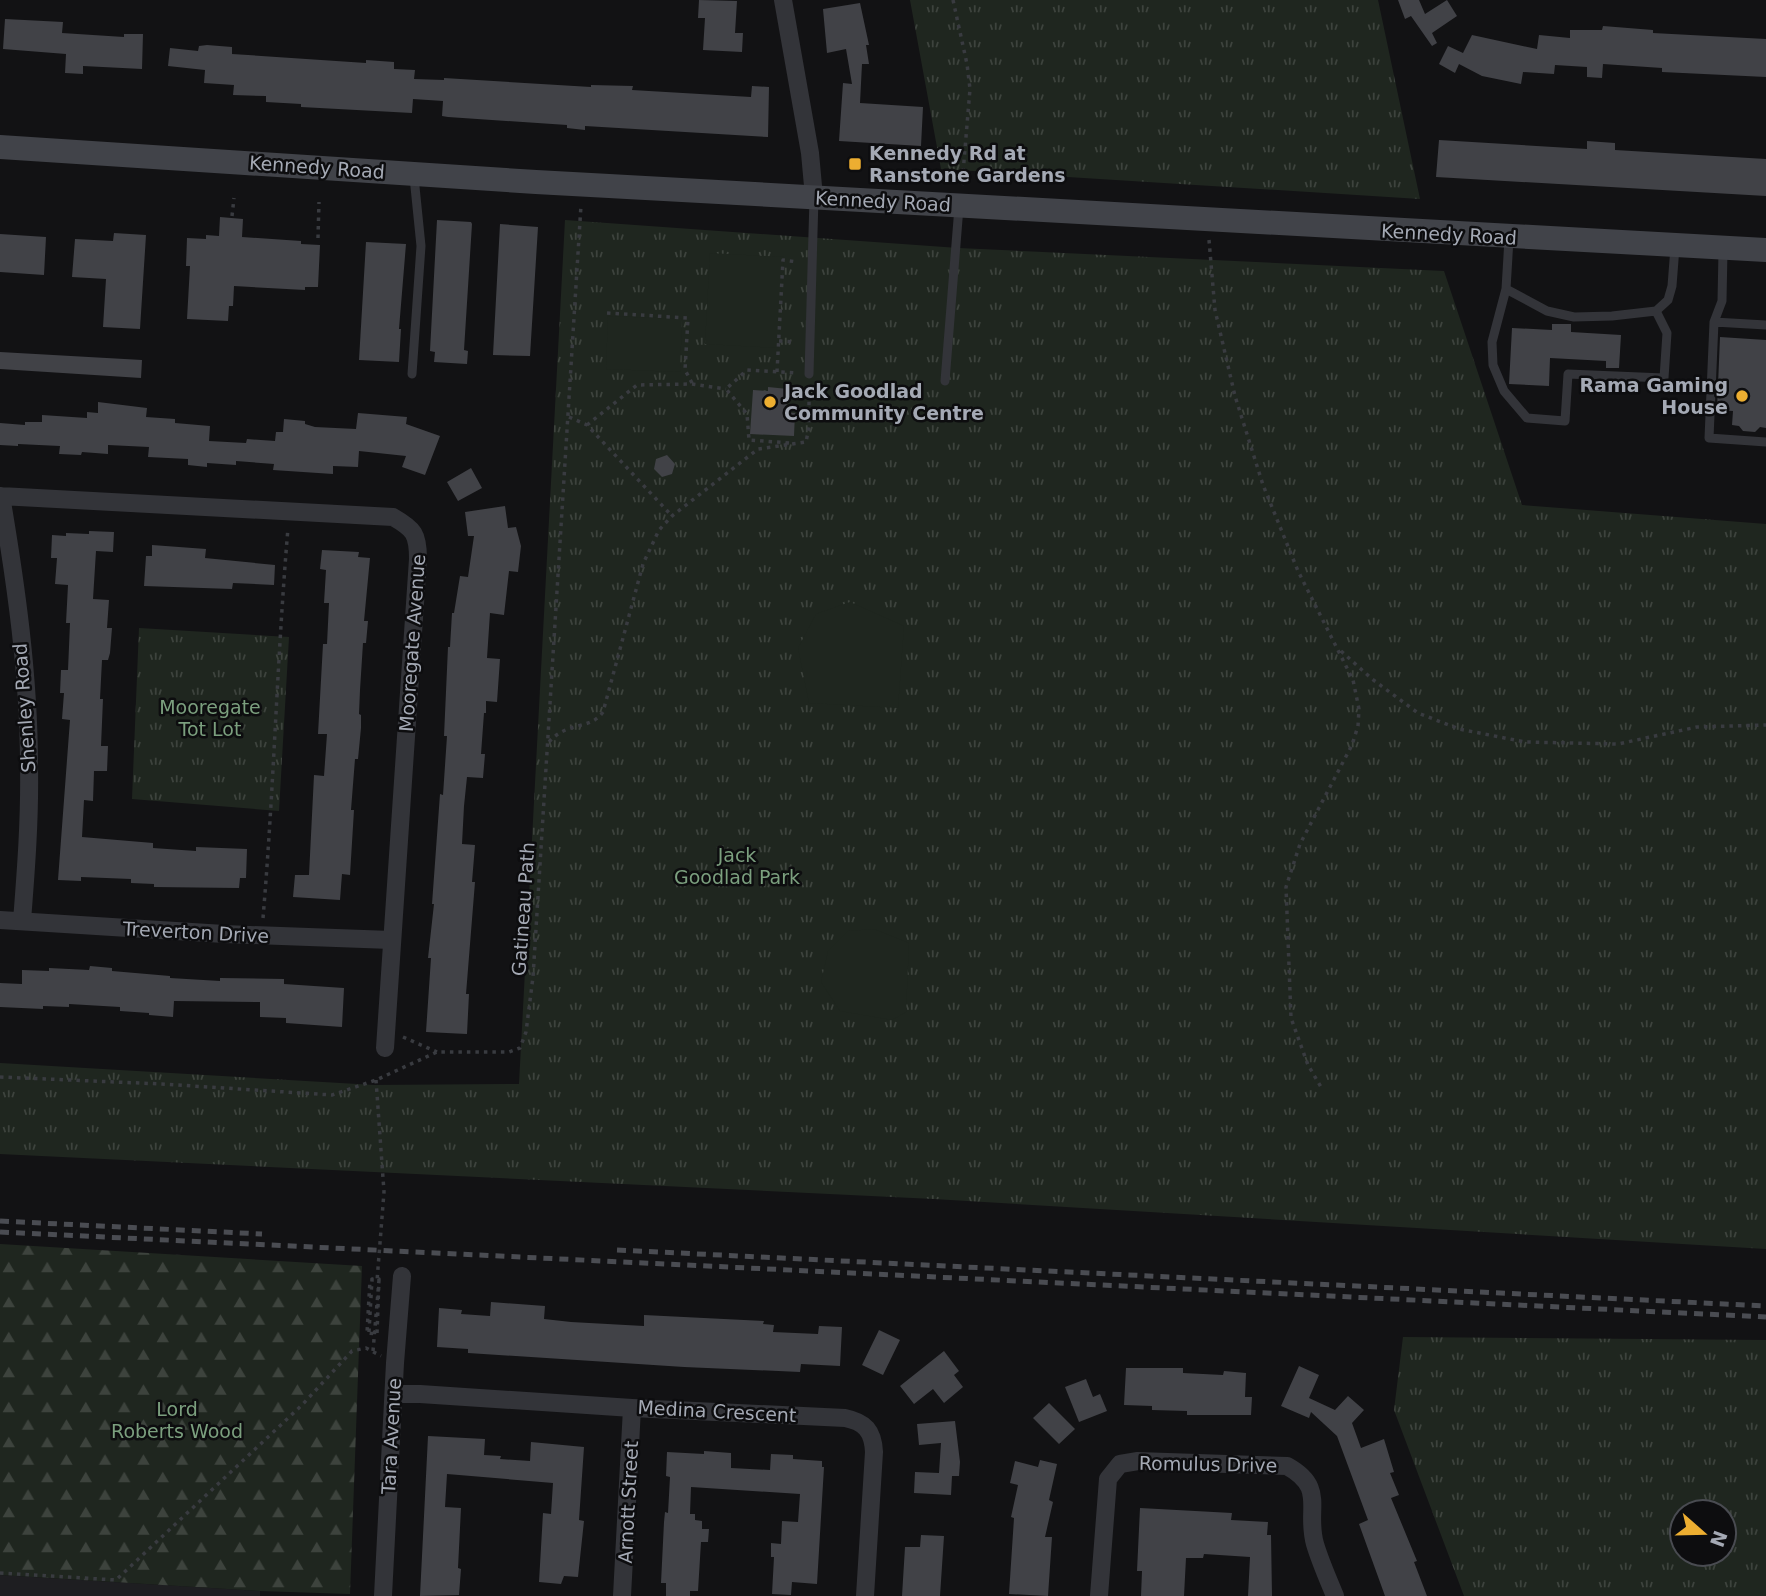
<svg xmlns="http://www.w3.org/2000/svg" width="1766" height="1596" font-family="'DejaVu Sans',sans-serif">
<defs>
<pattern id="grass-tufts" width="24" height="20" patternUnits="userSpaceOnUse" patternTransform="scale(1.75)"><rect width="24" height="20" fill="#1f261f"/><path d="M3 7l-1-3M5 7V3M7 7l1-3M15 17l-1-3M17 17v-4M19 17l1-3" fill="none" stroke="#3d433d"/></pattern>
<pattern id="forest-firs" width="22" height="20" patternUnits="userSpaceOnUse" patternTransform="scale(1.75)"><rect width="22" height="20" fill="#1f261f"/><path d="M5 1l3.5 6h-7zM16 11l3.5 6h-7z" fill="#3d433d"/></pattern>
</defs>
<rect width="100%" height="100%" fill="#121214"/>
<path fill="#1e1e21" d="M0 1575 260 1591V1596H0Z"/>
<path fill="url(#grass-tufts)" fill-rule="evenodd" d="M910 0H1378L1420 199 941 169Z
M565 220 958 248 1444 271 1522 505 1766 524V1249L934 1199 0 1154V1063L374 1085 519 1084Z
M139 628 289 637 279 811 132 799Z
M1403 1337 1766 1340V1596H1464L1394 1410ZM1682 1512H1724V1554H1682Z"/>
<path fill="url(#forest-firs)" d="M0 1244 362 1266 350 1594 260 1591 0 1575Z"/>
<path fill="#1f261f" d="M710 253 784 257 778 348 705 344Z
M608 316 682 319 680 372 606 369Z
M850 602 904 626 898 708 809 703 798 648 816 614Z
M874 929 909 943 906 1012 892 1020 840 1011 821 982 828 951 848 931Z"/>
<path fill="#414247" d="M699 0 737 1 735 33H743L742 52 703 50 705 18H698Z
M1398 0H1419L1425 14 1447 0 1457 16 1432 33 1437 43 1432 46 1411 16 1405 19Z
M860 3 869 45H866L869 64H862L860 103 923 107 921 146 839 141 843 83 852 84 846 49 827 53 823 9Z
M5 19 63 22 62 33 124 37V34H143L142 69 83 66V74L65 73 66 54 3 49Z
M1603 26 1653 30V33L1766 39V77L1662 72V68L1603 64 1602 78 1587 77V67L1555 65 1554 74 1523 72 1521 84 1482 76 1459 64 1455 73 1439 64 1448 46 1463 53 1472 35 1537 49 1539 35 1570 38V30H1602Z
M207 45 232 47V54L366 63V60L394 62V69L415 70 414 79 444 80V78L591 87V85L633 86 632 90 751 97 752 86 769 87 768 137 585 126V130L567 128V125L448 117 442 116 443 101 413 99 412 113 301 107V104L266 102V96L233 95 234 85 204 83 205 70 168 66 170 48 198 51 199 46Z
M1439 140 1587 149V141L1615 143V150L1766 159V196L1436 177Z
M220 217 243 219 242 237 301 241V244L320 245 318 287H305V290L234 286 233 306H229L228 321 187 319 190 266H186L187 238 206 239V235L219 236Z
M437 220 471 222 472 224 464 350 468 351 467 364 434 362 435 352 430 351Z
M500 224 538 227 530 356 493 355Z
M114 233 146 235 140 329 103 327 106 279 72 277 75 239 113 241Z
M0 234 46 237 44 275 0 272Z
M366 242 406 244 399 329H401L399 362 359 360Z
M1552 324H1571V332L1621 335 1619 368H1606V361L1550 358 1549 386 1509 384 1512 328 1552 330Z
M1720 337 1766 340V428L1760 427 1755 432 1743 431 1739 426 1732 425 1733 411 1717 410Z
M0 352 142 360 141 378 0 369Z
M768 387 788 389 786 412 795 413 794 436 750 434 753 390 768 391Z
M98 402 147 408 146 417 175 419V423L210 426 209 441 246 443 247 439 275 441 276 432H283L284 419 305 421V424L315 427 356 429 358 413 407 417 406 424 440 436 425 475 402 467 406 456 359 451 358 467 333 466V474L273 470 274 464 236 461V465L207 463V467L188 465V459L148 457 149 447 108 445V454L82 452 81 455 59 454 60 446 18 444V446L0 445V423L25 425V422H42V415L87 418V412L98 413Z
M667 455 675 464 672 474 662 477 654 469 656 459Z
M471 468 482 488 458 501 447 482Z
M505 506 508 528 516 527 521 546 518 572 509 571 504 615 490 613 487 658 500 659 497 702 486 701V713H484L481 754H485L483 778 467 777 464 806 462 844 475 845 472 882H475L466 994H469L467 1034 426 1032 431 958H428L434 904H432L440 794 443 795 447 736H444L448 647H450L452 613H454L460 576 468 577 474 536H468L465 512Z
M89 531 114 532 113 552 96 551 93 599 109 600 107 628H112L110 653 108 660H102L100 699H103L101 746H108L107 771H94L93 801 84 800 82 837 153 843V848L196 851V847L247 849 246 878H240L239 888 154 887V884L131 883V879L81 877V881L58 880 70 720 62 719 64 693H60L61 670H68L70 623H66L68 585 55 584 57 558H51L52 535 66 536V533L89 534Z
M152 545 206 549 205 558 275 565 274 585 233 583 232 589 144 586 146 556H152Z
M322 550 359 552 358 557 370 558 364 621H368L366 643H363L360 690 359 714 361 715V728L358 759H355L351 810H354L350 875 342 874 340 900 293 897 295 875H309L314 775 324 776 327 734H318L323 644H327L329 603H324L326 570 320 569Z
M90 966 112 968V971L170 976V978L220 981V978L284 979V984L344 988 342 1027 286 1023V1018L260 1017V1002L174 1001 173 1017 149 1015V1013L120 1011V1007L69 1004V1007L43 1006V1009L0 1007V983L22 984V970L49 971V968L89 970Z
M491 1302 545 1306 544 1319 571 1322 644 1326V1315L764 1321 763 1324 774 1325 773 1332 818 1334 819 1326 842 1327 840 1366 801 1364 800 1372 684 1367 468 1353V1349L437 1347 439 1308 462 1310 461 1314 490 1316Z
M879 1330 900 1340 883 1375 862 1365Z
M944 1351 959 1371 954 1375 963 1387 944 1403 933 1389 914 1404 900 1386Z
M1299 1366 1319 1375 1309 1398 1335 1410 1348 1396 1364 1410 1352 1423 1361 1448 1384 1439 1394 1472 1390 1473 1399 1495 1391 1498 1417 1561 1414 1562 1427 1596H1385L1359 1524 1368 1520 1337 1436 1311 1412 1309 1418 1281 1406Z
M1126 1368H1183V1373L1223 1375 1224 1371 1246 1373 1245 1397H1252L1251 1415H1187V1411L1152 1410V1406L1124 1405Z
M1086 1379 1093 1397 1100 1394 1107 1411 1079 1422 1065 1387Z
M1049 1403 1075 1429 1059 1444 1033 1418Z
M955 1421 960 1462 959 1476H952L951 1495 914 1493 915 1472 939 1473 941 1443 919 1445 917 1424Z
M428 1436 485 1439 484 1455 501 1456 500 1459 530 1461 531 1442 584 1447 579 1520 584 1521 578 1577 564 1576 561 1584 539 1582 543 1513 551 1514 553 1483 447 1474 445 1507 461 1508 458 1568 461 1569 459 1595 420 1596Z
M704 1451 731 1453V1468L770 1470 771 1454 793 1455V1459L822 1461V1467H824L817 1584 792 1582 791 1595 772 1594 774 1557H771V1543L781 1544 782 1521 798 1522 800 1494 691 1487 690 1514H695V1520L702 1521V1529H709L708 1542H701L698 1591H690V1596H666V1583H661L664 1522 665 1512 668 1513 670 1477 666 1476 667 1452 704 1454Z
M1040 1460 1057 1464 1049 1500 1053 1502 1045 1537H1052L1048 1596 1009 1594 1014 1518 1011 1517 1018 1485 1010 1483 1015 1461 1038 1467Z
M1140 1508 1232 1513 1231 1520 1268 1522 1267 1535H1271L1272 1596H1248L1250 1557 1204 1554 1203 1558H1186L1184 1596H1141L1142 1571H1137Z
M921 1535 944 1536 940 1596H902L905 1547H920Z"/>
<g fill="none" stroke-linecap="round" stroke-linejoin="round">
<path stroke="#393b40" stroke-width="3.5" stroke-dasharray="3.5 5" stroke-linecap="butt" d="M953 0 967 64 970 89 962 185
M232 216 234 198
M318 238 319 202
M1209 240 1215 310 1235 396 1263 485 1298 571 1353 680 1359 709 1358 726 1352 745 1300 844 1286 887 1291 1018 1308 1065 1321 1087
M607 313 688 318 685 370 692 383
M779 341 793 342
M777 372 783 260 798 262
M569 417 587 425 672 516
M587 425 637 385 692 384 726 389
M789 443 749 440 747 414 726 389 747 370 798 373
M1341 651 1372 679 1418 713 1459 729 1525 742 1618 744 1697 727 1766 725
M549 742C567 721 591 730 603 712L643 564 659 530 672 516 758 449 806 442 809 427V385
M263 918C274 788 277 658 288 528
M403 1037 437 1052
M0 1077 162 1084 332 1095 376 1080 437 1052H509L520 1048 526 1032 533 977 581 205
M376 1080 384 1192 377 1281
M373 1351 379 1280H370L367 1333 377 1334 379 1279H372L369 1332H375
M0 1573 116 1580 302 1405 352 1351 366 1348 381 1356"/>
<path stroke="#333439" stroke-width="9" d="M1509 239 1506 289 1492 342 1493 365 1504 391 1527 418 1565 421 1568 374 1664 378 1667 333 1656 311
M1723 251 1722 301 1714 322 1709 438 1766 442
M1506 289 1547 311 1574 317 1612 316 1656 311 1668 300 1672 286 1675 247
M1714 322 1766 325
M412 374 421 246 414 177
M809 374 814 198
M945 381 959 207"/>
<path stroke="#333439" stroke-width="18" d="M783 0 810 153 814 197
M0 496 393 517C414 529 418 534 418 559L385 1048
M1 496C16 584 29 676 29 766 30 818 26 870 22 921
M0 920 224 934 391 940
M394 1394H420L632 1408 845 1418C865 1422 873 1431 874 1452L865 1596
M383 1596 395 1363 402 1276
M622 1596 632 1408
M1099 1596 1108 1479 1120 1464 1138 1461 1287 1466C1327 1488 1305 1509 1315 1544 1320 1561 1328 1579 1335 1596"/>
<path stroke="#414349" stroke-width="24" d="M0 147 536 182 1766 250"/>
<path stroke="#4a4c52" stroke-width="5" stroke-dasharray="9 7" stroke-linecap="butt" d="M0 1221 262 1234
M0 1232 1766 1317
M617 1250 1766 1306"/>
</g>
<g fill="#edae31" stroke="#0d0d0f" stroke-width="2.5">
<rect x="848" y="157" width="14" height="14" rx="3.5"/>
<circle cx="1742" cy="396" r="7"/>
<circle cx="770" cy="402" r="7"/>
</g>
<g text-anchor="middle" stroke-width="5" stroke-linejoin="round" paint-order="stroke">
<g font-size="19" font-weight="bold" fill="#a4a9b4" stroke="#0d0d0f" text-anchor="start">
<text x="869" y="160">Kennedy Rd at<tspan x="869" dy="22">Ranstone Gardens</tspan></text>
<text x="1728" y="392" text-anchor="end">Rama Gaming<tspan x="1728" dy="22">House</tspan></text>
<text x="784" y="398">Jack Goodlad<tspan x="784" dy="22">Community Centre</tspan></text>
</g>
<g font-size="19" fill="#a4a9b4" stroke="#0d0d0f">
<text transform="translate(317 167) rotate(4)" y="7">Kennedy Road</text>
<text transform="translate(883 201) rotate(3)" y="7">Kennedy Road</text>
<text transform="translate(1449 234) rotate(3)" y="7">Kennedy Road</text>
<text transform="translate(412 643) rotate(-86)" y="7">Mooregate Avenue</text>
<text transform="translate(24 708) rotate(-94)" y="7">Shenley Road</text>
<text transform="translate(523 909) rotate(-86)" y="7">Gatineau Path</text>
<text transform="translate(196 932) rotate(3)" y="7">Treverton Drive</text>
<text transform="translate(717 1411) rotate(3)" y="7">Medina Crescent</text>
<text transform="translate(391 1436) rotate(-87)" y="7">Tara Avenue</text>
<text transform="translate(1208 1464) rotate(1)" y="7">Romulus Drive</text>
<text transform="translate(628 1502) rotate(-87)" y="7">Arnott Street</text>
</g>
<g font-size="19" fill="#7b9f7e" stroke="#0d0d0f">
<text x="210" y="714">Mooregate<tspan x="210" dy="22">Tot Lot</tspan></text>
<text x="737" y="862">Jack<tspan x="737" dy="22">Goodlad Park</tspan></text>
<text x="177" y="1416">Lord<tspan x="177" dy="22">Roberts Wood</tspan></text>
</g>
</g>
<g transform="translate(1703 1533) rotate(110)"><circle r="33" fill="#0d0d0f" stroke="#494b51" stroke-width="2"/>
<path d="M0-5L12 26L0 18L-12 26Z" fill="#edae31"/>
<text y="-10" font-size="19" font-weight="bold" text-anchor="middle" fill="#a4a9b4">N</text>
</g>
</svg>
